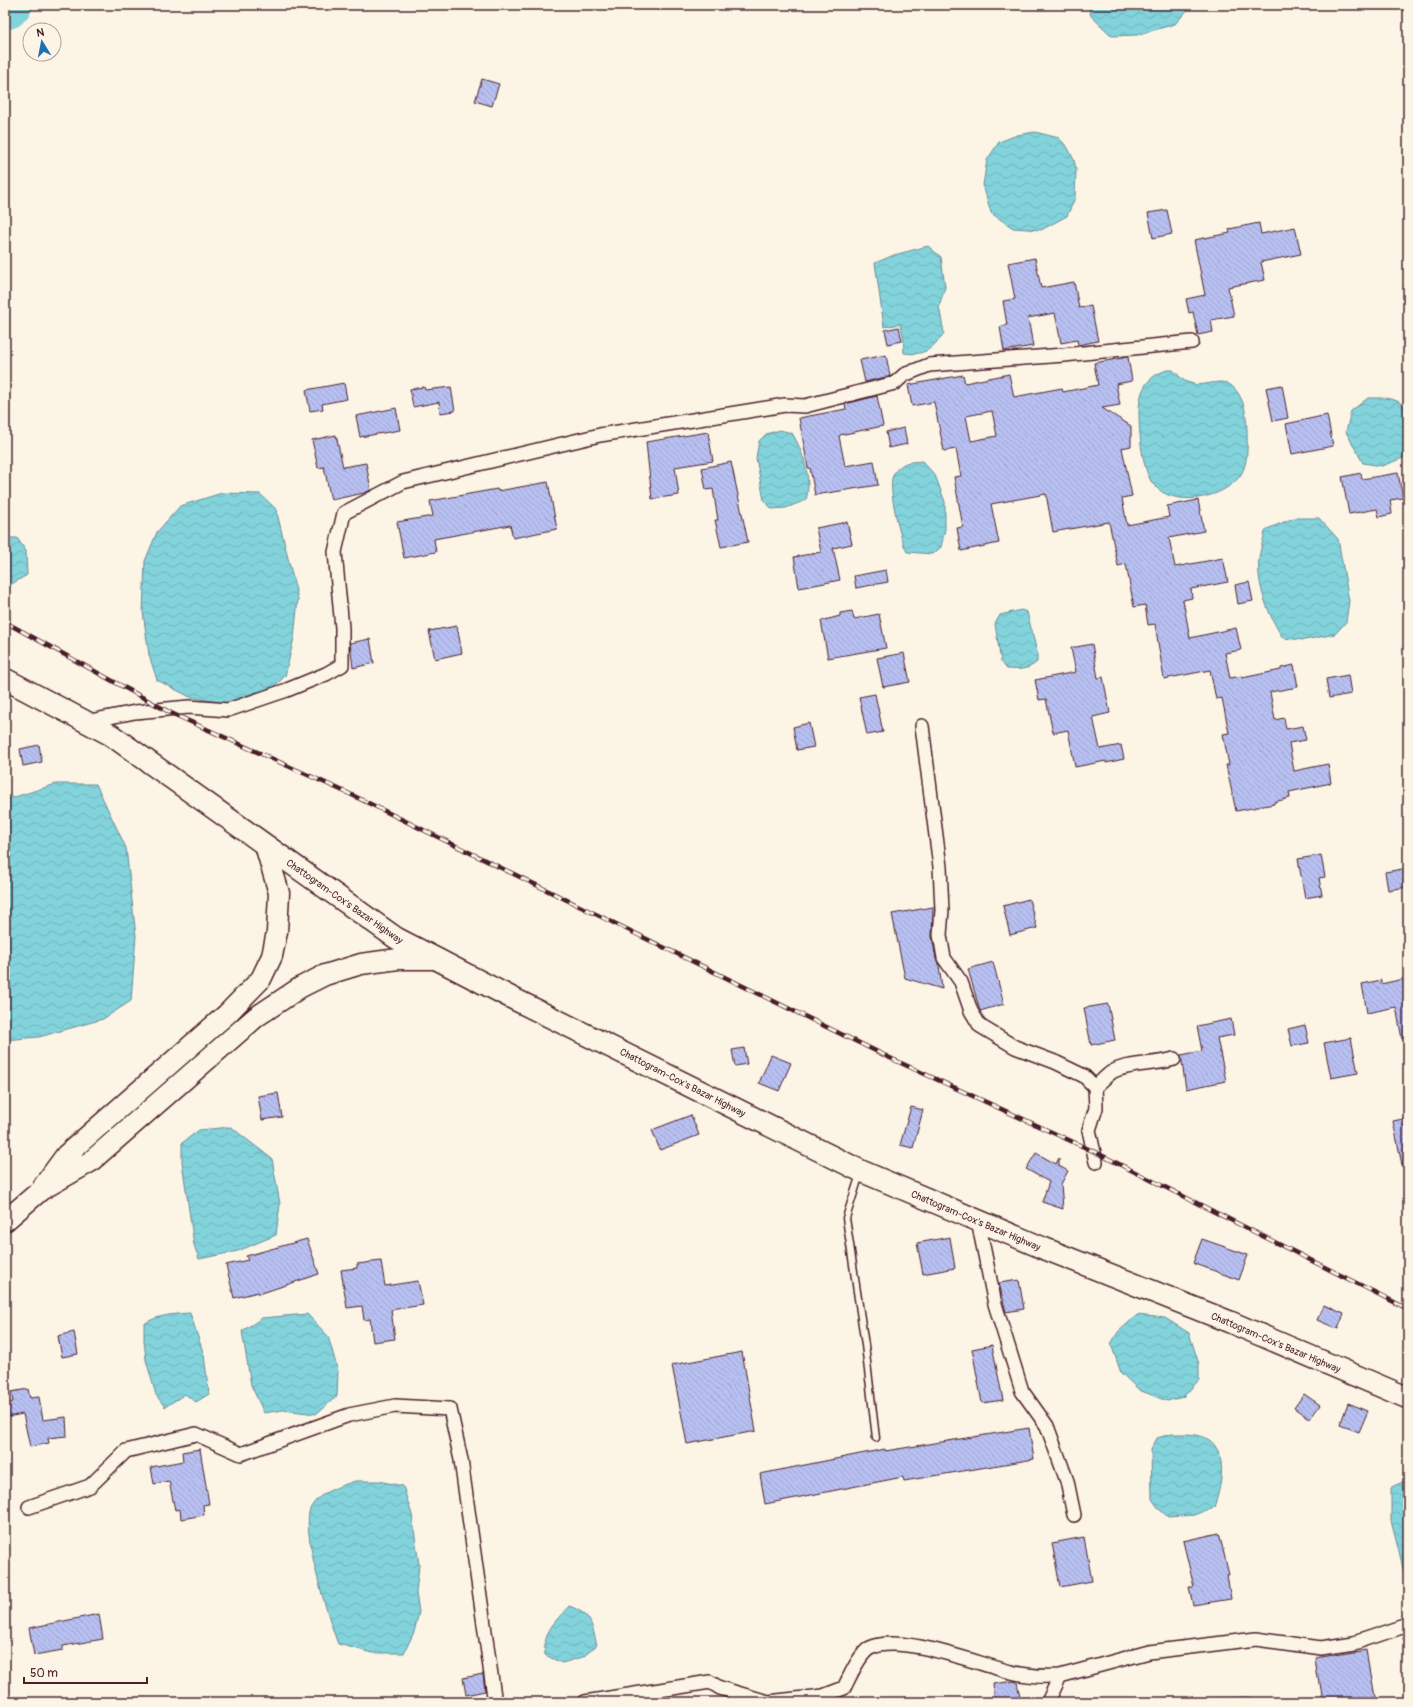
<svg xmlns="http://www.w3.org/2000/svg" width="1413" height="1707" font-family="Pangolin,sans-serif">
<defs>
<pattern id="water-waves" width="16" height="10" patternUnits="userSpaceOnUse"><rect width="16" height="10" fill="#82d3db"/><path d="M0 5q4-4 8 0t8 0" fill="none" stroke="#72b5bc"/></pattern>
<pattern id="building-back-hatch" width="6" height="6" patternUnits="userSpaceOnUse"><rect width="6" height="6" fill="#b7c0f1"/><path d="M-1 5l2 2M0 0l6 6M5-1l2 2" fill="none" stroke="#9fa5cf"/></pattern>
</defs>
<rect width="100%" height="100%" fill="#fcf5e5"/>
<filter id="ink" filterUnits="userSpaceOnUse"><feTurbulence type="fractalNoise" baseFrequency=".025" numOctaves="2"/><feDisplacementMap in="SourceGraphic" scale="8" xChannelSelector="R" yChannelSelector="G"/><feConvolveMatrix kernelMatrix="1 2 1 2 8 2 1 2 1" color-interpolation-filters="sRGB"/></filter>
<g filter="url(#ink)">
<path fill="url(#water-waves)" stroke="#6c8b95" d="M1088 5H1192L1175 24 1137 35 1112 36 1091 16Z
M1035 132 1059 138 1068 148 1074 160 1076 169 1075 198 1067 216 1041 230 1013 228 991 213 983 185 987 160 999 142 1017 135Z
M928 246 941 257 945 287 939 306 944 333C932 349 925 356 904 353L903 334 900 324 884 327 875 263 894 255Z
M1167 370H1173C1179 375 1182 381 1190 383 1206 389 1222 374 1235 389 1245 401 1246 414 1247 429 1247 444 1249 463 1240 476 1223 499 1173 509 1153 484 1142 470 1139 432 1139 414 1139 392 1145 377 1167 370Z
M1368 398C1382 398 1401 396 1408 412V456L1382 466 1363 463 1346 432 1351 411Z
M780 430 792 433C803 451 812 479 806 500L786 508 772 509 764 500 756 458 759 441 766 434Z
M922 461 935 475 945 502V529L941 547 933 554 907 552C900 540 889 491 892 479 893 474 897 468 901 466 906 461 915 462 922 461Z
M222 493 260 494 276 509 298 599 294 638 285 676 267 694 233 705 190 697 157 680 149 655 143 612 145 561 157 532 180 506Z
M1294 518H1319L1338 539 1349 601 1346 622 1335 634 1305 640 1283 638C1269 617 1256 584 1259 559 1260 550 1263 541 1265 532L1267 529Z
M5 538H17L26 551 27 575 10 585H5Z
M1021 610 1027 612 1037 652V662C1028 670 1018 670 1007 669L1001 662 995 624 1000 615Z
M56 784H96L126 848 136 936 131 1001 103 1019 39 1037 5 1040V800Z
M231 1127 272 1159 280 1204 276 1235 238 1251 199 1259 194 1245 182 1162V1143L199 1130Z
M190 1313 204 1355 209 1394 196 1402 185 1394 165 1407 156 1395 146 1360 144 1340V1324C157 1315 174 1314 190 1313Z
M307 1314 328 1336 338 1371 337 1396 316 1414 283 1410 264 1413 251 1385 242 1331 262 1318Z
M1137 1315 1165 1318 1189 1333 1199 1364V1380L1183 1397 1167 1401 1139 1390 1121 1373 1111 1344 1118 1332Z
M1171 1434C1183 1434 1198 1433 1208 1439 1229 1453 1221 1488 1214 1507L1194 1515 1168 1517 1159 1509 1152 1499 1151 1450 1157 1438Z
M1408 1479V1582L1406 1579 1391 1521V1488Z
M355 1481H378L403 1486 412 1515 419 1565 416 1593 419 1612 414 1632 404 1653H373L338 1644C329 1620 299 1527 311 1507 321 1491 338 1487 355 1481Z
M569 1606C592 1614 591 1623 597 1645L583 1657 562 1663 545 1655C543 1631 554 1623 569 1606Z
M1248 1697 1261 1702H1130Z"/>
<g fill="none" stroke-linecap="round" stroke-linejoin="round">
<path stroke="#82d3db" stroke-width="30" d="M5 15 11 13 18 5"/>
</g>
<path fill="url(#building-back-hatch)" stroke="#4a1f2b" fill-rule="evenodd" d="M482 79 499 84 492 106 475 101Z
M1167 210 1172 234 1153 238 1148 213Z
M1259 223 1261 234 1295 227 1301 254 1261 262 1265 280 1228 287 1234 316 1211 320 1213 332 1198 335 1193 312 1189 313 1186 299 1205 295 1194 240 1230 233 1229 229Z
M1035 258 1041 288 1074 282 1079 308 1091 306 1098 341 1078 345 1077 340 1061 343 1055 313 1028 318 1033 346 1004 351 1000 327 1007 325 1003 301 1015 299 1008 263Z
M899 327 902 341 888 344 885 330Z
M886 355 890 376 865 382 860 360Z
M1128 357 1132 381 1116 384 1120 405 1102 408 1131 426V446L1122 448 1132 496 1122 498 1127 525 1169 517 1167 506 1198 500 1204 531 1169 538 1175 567 1223 558 1228 582 1191 589 1192 598 1183 600 1190 638 1236 628 1241 650 1225 653 1230 678 1242 676V678L1281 670V668L1294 665 1298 687 1270 692 1275 720 1284 718 1286 729 1303 726 1306 740 1289 743 1294 771 1328 764 1331 783 1289 792 1290 798 1274 802V804L1236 811 1226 765H1229L1223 734 1229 733 1222 698 1216 699 1210 670 1164 679 1155 624 1148 625 1145 605 1134 607 1126 564 1118 566 1109 522 1053 532 1046 494 991 504 999 543 961 551 957 528 963 527 954 477 961 476 956 449 944 451 934 402 912 406 908 385 963 375 965 383 1009 374 1014 397 1062 388 1063 392 1098 385 1094 363ZM992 411 997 436 971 441 966 416Z
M344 383 347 399 322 404 323 409 310 411 306 390Z
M1282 385 1288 418 1273 421 1266 388Z
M424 387 425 390 451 387 455 411 440 413 439 402 413 407 410 389Z
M877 396 883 426 840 435 839 436 845 466 874 461 878 485 815 495 810 468H808L799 418 846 409 845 404Z
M396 408 400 430 360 437 356 416Z
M1327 415 1333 446 1292 454 1286 424Z
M904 428 907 444 889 448 886 432Z
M708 432 713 461 675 467 679 495 652 499 646 442Z
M336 435 343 467 366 463 371 490 364 493 331 500 324 467 318 468 312 440Z
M731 462 748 542 721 547 715 520H718L713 489 706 490 702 468Z
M1361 473 1362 479 1398 473 1403 498 1390 500 1392 514 1379 517 1377 509 1349 514 1342 477Z
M548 482 557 529 513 538 510 525 434 539 436 552 404 558 397 522 433 516 430 501 497 489 498 491Z
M847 522 852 544 833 548 840 580 799 588 794 557 821 552 816 528Z
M886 570 888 582 856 588 854 576Z
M1249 582 1253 601 1238 604 1235 585Z
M852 611 854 619 879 614 886 648 828 658 821 621 840 616V613Z
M457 626 462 653 435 659 429 631Z
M370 639 374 663 353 668 350 643Z
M1092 644 1098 678 1103 677 1110 713 1093 717 1100 749 1121 745 1124 759 1106 763V761L1075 767 1068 730 1053 733 1046 699 1039 700 1035 680 1076 672 1071 648Z
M904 653 910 682 883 687 877 658Z
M1348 675 1351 694 1329 698 1326 679Z
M875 694 883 732 867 735 859 697Z
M809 723 814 747 797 750 793 727Z
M39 745 42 762 23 766 20 749Z
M1321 855 1325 877 1319 878 1322 895 1305 898 1298 859Z
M1408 868V887L1388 890 1385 872Z
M1029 899 1037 928 1010 935 1003 906Z
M933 907 932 936 936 959 939 965 942 989 905 978 892 914Z
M993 962 1004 1004 980 1011 968 969Z
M1408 978V1038L1402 1039 1396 1007 1367 1013 1362 984 1381 980V984Z
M1108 1004 1115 1040 1091 1045 1084 1008Z
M1231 1019 1234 1035 1217 1038 1226 1081 1186 1089 1181 1055 1202 1051 1197 1026Z
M1305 1025 1309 1043 1292 1046 1288 1029Z
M1351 1038 1358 1073 1331 1078 1324 1043Z
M744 1048 747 1064 735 1066 732 1050Z
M771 1055 791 1063 779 1091 759 1083Z
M278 1093 282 1117 262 1120 258 1096Z
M911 1107 923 1110 913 1148 900 1145Z
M691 1115 699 1135 660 1150 652 1130Z
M1408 1118V1165H1402L1393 1121Z
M1036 1153 1056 1164 1059 1158V1166L1068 1171 1061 1184 1063 1209 1042 1202 1049 1182 1026 1169Z
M950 1237 955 1268 923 1274 917 1243Z
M307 1239 319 1274 259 1294 258 1292 234 1298 226 1265 248 1260 246 1256Z
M1202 1239 1248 1255 1239 1280 1193 1263Z
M381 1261 385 1286 418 1281 423 1305 391 1310 395 1339 373 1342 370 1319 364 1320 362 1306 347 1308 341 1270 357 1268V1264Z
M1019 1280 1024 1309 1006 1312 999 1283Z
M1324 1305 1344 1314 1338 1329 1317 1320Z
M74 1332 78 1354 62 1357 58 1336Z
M992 1345 1003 1400 982 1403 972 1349Z
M742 1352 756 1431 687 1444 672 1365Z
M28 1389 30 1398 39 1397 43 1420 66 1417 67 1436 48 1438 49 1443 30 1447 23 1414 7 1417 5 1406V1403L13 1402 11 1392Z
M1304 1394 1320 1405 1310 1419 1294 1408Z
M1348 1403 1368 1411 1359 1432 1340 1425Z
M1029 1428 1034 1459 904 1481 903 1477 765 1504 760 1474 885 1449V1451Z
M200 1449 209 1504 203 1505 204 1515 181 1519 180 1509 175 1510 169 1481 154 1484 151 1467 183 1461 182 1452Z
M1219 1533 1229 1575H1227L1231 1599 1193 1605 1189 1587H1194L1183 1541Z
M1084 1537 1092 1581 1060 1587 1052 1543Z
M99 1614 103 1639 63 1646V1650L34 1655 29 1628Z
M1366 1650 1375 1702H1322L1315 1658Z
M483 1674 485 1691 466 1695 463 1678Z
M1014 1681 1017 1682 1021 1702H995L993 1684Z"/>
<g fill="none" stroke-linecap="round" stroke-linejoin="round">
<defs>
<path id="service" d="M860 1174 846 1218 865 1345 876 1438"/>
<path id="minor" d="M85 722 135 712 189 707 228 710 287 690 326 674 342 665V628L335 552 344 513 403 482 600 435 785 405 805 406 895 383 904 375 929 365 1064 355 1192 342
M922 726 940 867 942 910 940 935 944 958 961 982 971 1011 980 1026 1015 1047 1055 1062 1084 1076 1095 1087 1096 1108 1089 1130 1096 1162
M1095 1087C1101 1082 1106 1076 1112 1072 1127 1063 1155 1065 1174 1059
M978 1221 995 1304 1022 1391 1047 1426 1067 1481 1074 1515
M29 1507 90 1486 126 1451 196 1434 241 1454 349 1415 395 1406 450 1409 461 1460 494 1696 492 1702
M585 1702 710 1682 720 1688 768 1702 823 1696 844 1688C849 1678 860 1653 870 1648 900 1633 978 1664 1011 1672 1027 1676 1043 1677 1060 1676
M1048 1702 1060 1676 1149 1652 1256 1639 1321 1648 1354 1643 1408 1625"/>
<path id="primary" d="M44 1185 66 1155 227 1014 261 979 272 956 277 932 279 893 265 845
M5 1221 41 1190 90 1162 256 1017 301 987 325 975 361 964 398 959H437"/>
<path id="trunk" d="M5 679 111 735 396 938 514 999 861 1171 1043 1248 1230 1322 1408 1398"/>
</defs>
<use href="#service" stroke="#4a1f2b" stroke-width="9"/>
<use href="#minor" stroke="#4a1f2b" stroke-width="16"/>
<use href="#primary" stroke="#4a1f2b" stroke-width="23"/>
<use href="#trunk" stroke="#4a1f2b" stroke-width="24"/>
<use href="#service" stroke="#fcf5e5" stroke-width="6"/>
<use href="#minor" stroke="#fcf5e5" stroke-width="13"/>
<use href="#primary" stroke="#fcf5e5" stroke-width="20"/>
<use href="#trunk" stroke="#fcf5e5" stroke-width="21"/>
<defs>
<path id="rail" d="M5 622 171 713 352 795 890 1058 1095 1152 1408 1309"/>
</defs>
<use href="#rail" stroke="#4a1f2b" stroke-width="4.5"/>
<use href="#rail" stroke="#fcf5e5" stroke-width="3" stroke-dasharray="9" stroke-linecap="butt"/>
</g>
</g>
<g text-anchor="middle" stroke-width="3" stroke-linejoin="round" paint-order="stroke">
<g font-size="10" fill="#4a1f2b" stroke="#fcf5e5">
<text transform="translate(345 901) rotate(35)" y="4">Chattogram-Cox's Bazar Highway</text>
<text transform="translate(683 1082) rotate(27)" y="4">Chattogram-Cox's Bazar Highway</text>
<text transform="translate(976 1220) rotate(23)" y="4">Chattogram-Cox's Bazar Highway</text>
<text transform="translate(1276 1342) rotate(23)" y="4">Chattogram-Cox's Bazar Highway</text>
</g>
</g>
<rect width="1413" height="1707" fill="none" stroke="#fcf5e5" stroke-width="20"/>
<rect x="10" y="10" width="1393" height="1687" fill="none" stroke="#4a1f2b" stroke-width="1.5" filter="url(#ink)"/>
<g transform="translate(42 42) rotate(350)"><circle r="19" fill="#fcf5e5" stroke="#b59f9b"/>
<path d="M0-3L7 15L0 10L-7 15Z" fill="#1f6fb2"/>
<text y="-6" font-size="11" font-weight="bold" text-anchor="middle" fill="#4a1f2b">N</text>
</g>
<path d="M24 1677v6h123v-6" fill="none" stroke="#4a1f2b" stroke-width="2"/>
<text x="30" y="1677" font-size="12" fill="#4a1f2b" stroke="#fcf5e5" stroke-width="3" paint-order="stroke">50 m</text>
</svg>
